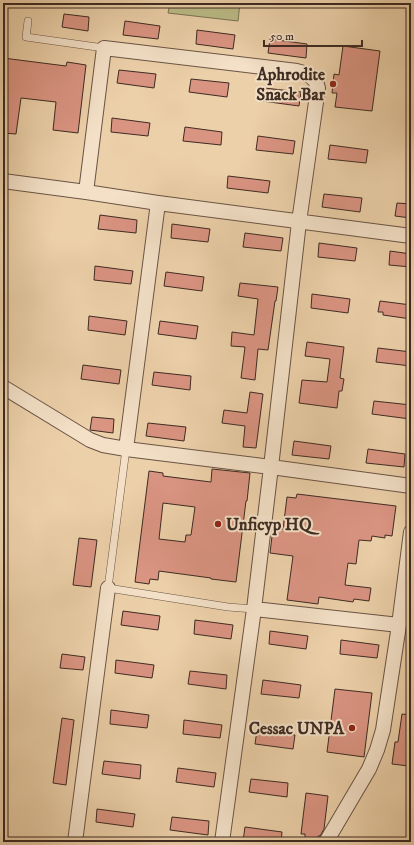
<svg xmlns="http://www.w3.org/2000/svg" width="414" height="845" font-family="'IM FELL DW Pica',serif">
<rect width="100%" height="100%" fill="#ecd0a9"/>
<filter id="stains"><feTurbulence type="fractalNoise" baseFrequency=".005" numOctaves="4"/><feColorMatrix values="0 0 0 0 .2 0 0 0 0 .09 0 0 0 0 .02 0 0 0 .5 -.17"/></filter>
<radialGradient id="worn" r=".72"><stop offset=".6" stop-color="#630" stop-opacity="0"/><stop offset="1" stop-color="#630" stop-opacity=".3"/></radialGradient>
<path fill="#babb86" stroke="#7c7354" d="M170 3H240L238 21 168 13Z"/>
<path fill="#da9482" stroke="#3e2b22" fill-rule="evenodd" d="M64 14 89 17 88 31 62 27Z
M125 21 160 26 158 39 123 35Z
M197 30 235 35 233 49 196 44Z
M270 39 307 44 306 58 268 53Z
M343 46 380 51 372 111 335 107 337 93H332L334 74 339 75Z
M3 58 66 66 67 62 86 65 78 133 53 130 56 102 21 98 16 134 3 133Z
M119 70 156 74 154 88 117 83Z
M191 79 229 83 227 97 189 92Z
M264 88 301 92 299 106 262 101Z
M112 118 150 123 148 136 111 132Z
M185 127 222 132 221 145 183 141Z
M258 136 295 141 293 154 256 150Z
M330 145 368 150 366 163 328 159Z
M228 176 270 181 268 193 227 188Z
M324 194 362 198 360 212 322 207Z
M397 203 411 204V218L395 216Z
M100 215 137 220 136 233 98 229Z
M172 224 210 229 208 242 171 238Z
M245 233 283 238 281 251 243 247Z
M319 243 357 248 355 261 318 257Z
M390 251 411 254V267L389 265Z
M95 266 133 271 131 284 94 280Z
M166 272 204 277 202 291 164 286Z
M240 283 278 287 276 301H275L268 350 258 349 255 380 241 378 245 347 231 346 232 332 254 335 258 299 238 296Z
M312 294 350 299 348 313 311 308Z
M380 301 411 305V319L383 315V312H378Z
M89 316 127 321 125 335 88 330Z
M160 321 198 326 196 339 158 334Z
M307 342 344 347 340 378 344 379 342 391H339L337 408 299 403 302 380 327 382 330 359 305 356Z
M378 348 411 352V366L376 362Z
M83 365 121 370 119 384 81 379Z
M154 372 191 376 190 390 152 385Z
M250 392 263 394 256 448 243 447 245 426 222 423 224 410 247 413Z
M374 401 411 405 410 419 372 414Z
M92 417 114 419 113 433 90 430Z
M148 423 186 427 184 441 146 436Z
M294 441 331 446 329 459 292 455Z
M368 449 405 454 404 467 366 463Z
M212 469 250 473 247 501H246L236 582 211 579V578L159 571 158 580 150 579 149 584 135 582 149 471 163 473V476L211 482ZM163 503 195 507 191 535H186L185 542 159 539Z
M297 494 396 506 392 536 385 535V538L372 536 371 541 359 540 356 564 348 563 345 585 371 588 369 601 354 599 353 602 319 597 318 604 287 600 293 556 270 553 273 528 283 529 287 497 296 498Z
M79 538 97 540 91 587 73 585Z
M123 611 160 616 158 630 121 625Z
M195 620 233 625 231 639 194 634Z
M270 631 308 636 306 649 269 644Z
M341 640 379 645 377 658 340 654Z
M62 654 85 657 83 670 60 668Z
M116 660 154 665 152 678 115 673Z
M190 671 227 675 226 689 188 684Z
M263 680 301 685 299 698 261 694Z
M335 689 372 693 364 757 327 752Z
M111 710 149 715 147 728 110 724Z
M402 714 411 715V752L409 766 392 764 395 742H398Z
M62 718 74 720 66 785 53 783Z
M184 720 222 725 220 738 183 734Z
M257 730 295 735 293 749 255 744Z
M104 761 141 765 140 779 102 774Z
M178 768 216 773 214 787 176 782Z
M251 779 288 783 287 797 249 792Z
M306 793 328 796 324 829 320 836H318L317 842H305V834H301Z
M97 809 135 814 133 827 96 822Z
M172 817 209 821 208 835 170 830Z
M245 827 282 832 281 842H254L243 841Z"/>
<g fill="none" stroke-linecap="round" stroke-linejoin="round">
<defs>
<path id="lane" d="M28 21 26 37 104 48
M126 449 108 588 228 607 254 609"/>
<path id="street" d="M3 181 86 192 158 203 411 236
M86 192 104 48 297 71C307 73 316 78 318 88L299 222 271 467 254 609 222 842
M3 387 90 440 103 445 126 449 271 467 411 486
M126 449 158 203
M254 609 399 625
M75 842 108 588
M326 842 369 769 377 750 383 730 399 625 411 532"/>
</defs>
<use href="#lane" stroke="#6a5444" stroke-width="8"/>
<use href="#street" stroke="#6a5444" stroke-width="16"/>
<use href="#lane" stroke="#f3e0c7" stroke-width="7"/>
<use href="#street" stroke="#f3e0c7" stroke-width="14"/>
</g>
<g fill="#8f2418" stroke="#f3e0c7" stroke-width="1.5">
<circle cx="333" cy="84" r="4"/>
<circle cx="218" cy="524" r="4"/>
<circle cx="352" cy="728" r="4"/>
</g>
<g text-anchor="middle" stroke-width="4" stroke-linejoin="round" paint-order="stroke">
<g font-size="17" font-weight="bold" fill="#3e2b22" stroke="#f3e0c7" text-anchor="end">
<text x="325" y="80">Aphrodite<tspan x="325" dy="20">Snack Bar</tspan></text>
<text x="226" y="530" text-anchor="start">Unficyp HQ</text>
<text x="344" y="734">Cessac UNPA</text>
</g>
</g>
<rect width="414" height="845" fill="none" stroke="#ecd0a9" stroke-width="16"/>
<rect x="4" y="4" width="406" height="837" fill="none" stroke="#3e2b22" stroke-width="2"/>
<rect x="8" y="8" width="398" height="829" fill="none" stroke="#3e2b22"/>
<path d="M264 40v6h98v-6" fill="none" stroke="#3e2b22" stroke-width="2"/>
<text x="270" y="40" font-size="12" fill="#3e2b22" stroke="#f3e0c7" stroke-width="3" paint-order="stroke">50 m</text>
<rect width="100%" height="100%" filter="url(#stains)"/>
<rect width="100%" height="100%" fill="url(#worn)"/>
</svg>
